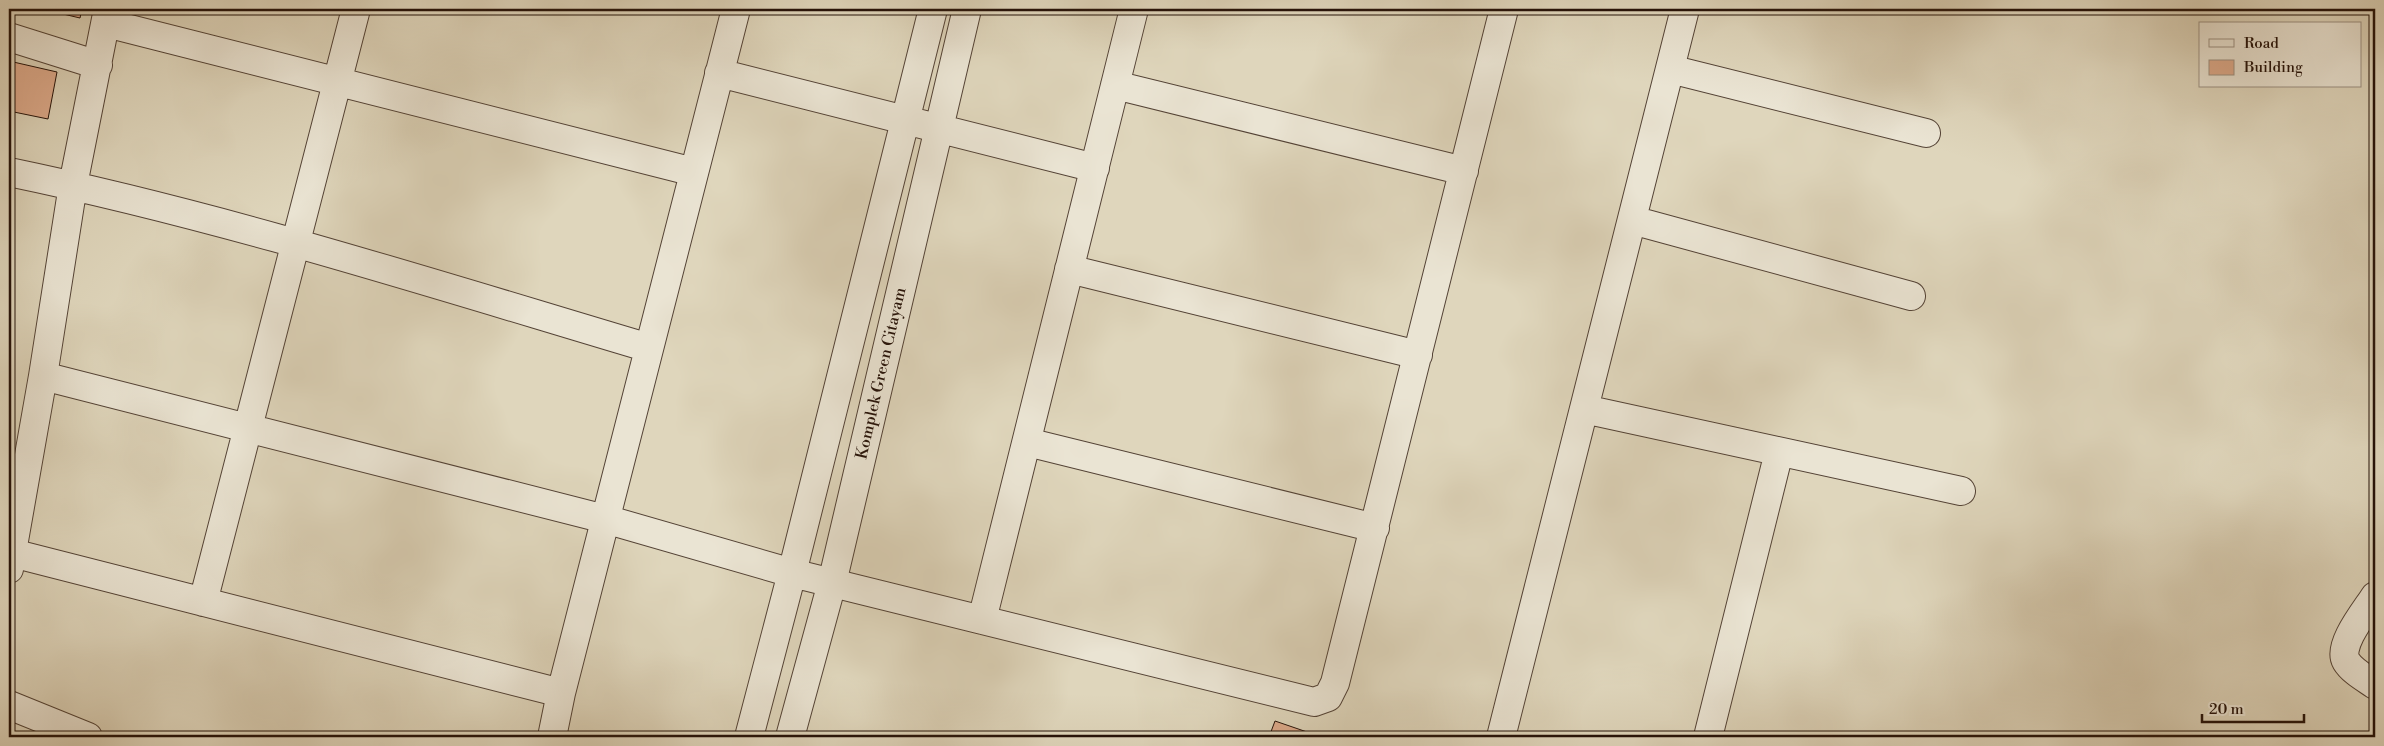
<svg xmlns="http://www.w3.org/2000/svg" width="2384" height="746" font-family="'Libre Bodoni',serif">
<rect width="100%" height="100%" fill="#dfd6bc"/>
<filter id="stains"><feTurbulence type="fractalNoise" baseFrequency=".004" numOctaves="4"/><feColorMatrix values="0 0 0 0 .2 0 0 0 0 .09 0 0 0 0 .02 0 0 0 .5 -.17"/></filter>
<radialGradient id="worn" r=".72"><stop offset=".6" stop-color="#630" stop-opacity="0"/><stop offset="1" stop-color="#630" stop-opacity=".3"/></radialGradient>
<path fill="#deab8c" stroke="#251209" d="M42 9H82L80 18Z
M9 61 57 72 48 119 9 111Z
M1275 721 1310 733 1308 737H1269Z"/>
<g fill="none" stroke-linecap="round" stroke-linejoin="round">
<defs>
<path id="minor" d="M106 23 694 172
M9 37 98 65
M1670 69 1926 133
M719 73 1095 168
M1115 85 1464 171
M9 172C226 217 437 285 649 348
M1632 220 1911 296
M1069 269 1418 355
M43 376 605 519 792 573 1314 702 1328 697 1335 683 1504 9
M1584 409 1961 491
M1027 442 1375 528
M12 553 561 693
M9 569 43 376 73 185 108 9
M2375 596C2367 609 2337 645 2346 661 2352 671 2365 678 2375 685
M203 602 356 9
M982 620 1134 9
M9 705 88 737
M552 737 561 693 736 9
M749 737 792 573 933 9
M790 737 832 583 967 9
M1501 737 1685 9
M1708 737 1779 452"/>
</defs>
<use href="#minor" stroke="#544336" stroke-width="30"/>
<use href="#minor" stroke="#eae4d3" stroke-width="28"/>
</g>
<g text-anchor="middle" stroke-width="4.5" stroke-linejoin="round" paint-order="stroke">
<g font-size="16" fill="#251209" stroke="#eae4d3">
<text transform="translate(880 373) rotate(-77)" y="6">Komplek Green Citayam</text>
</g>
</g>
<rect width="2384" height="746" fill="none" stroke="#dfd6bc" stroke-width="30"/>
<rect x="10" y="10" width="2364" height="726" fill="none" stroke="#251209" stroke-width="2.5"/>
<rect x="15" y="15" width="2354" height="716" fill="none" stroke="#251209"/>
<rect x="2199" y="22" width="162" height="65" fill="#eae4d3" stroke="#9b9082"/>
<rect x="2209" y="39" width="25" height="8" fill="#eae4d3" stroke="#9b9082"/>
<text x="2244" y="48" font-size="15" fill="#251209">Road</text>
<rect x="2209" y="60" width="25" height="15" fill="#deab8c" stroke="#9b9082"/>
<text x="2244" y="72" font-size="15" fill="#251209">Building</text>
<path d="M2202 714v8h102v-8" fill="none" stroke="#251209" stroke-width="2.5"/>
<text x="2209" y="714" font-size="15" fill="#251209" stroke="#eae4d3" stroke-width="4" paint-order="stroke">20 m</text>
<rect width="100%" height="100%" filter="url(#stains)"/>
<rect width="100%" height="100%" fill="url(#worn)"/>
</svg>
